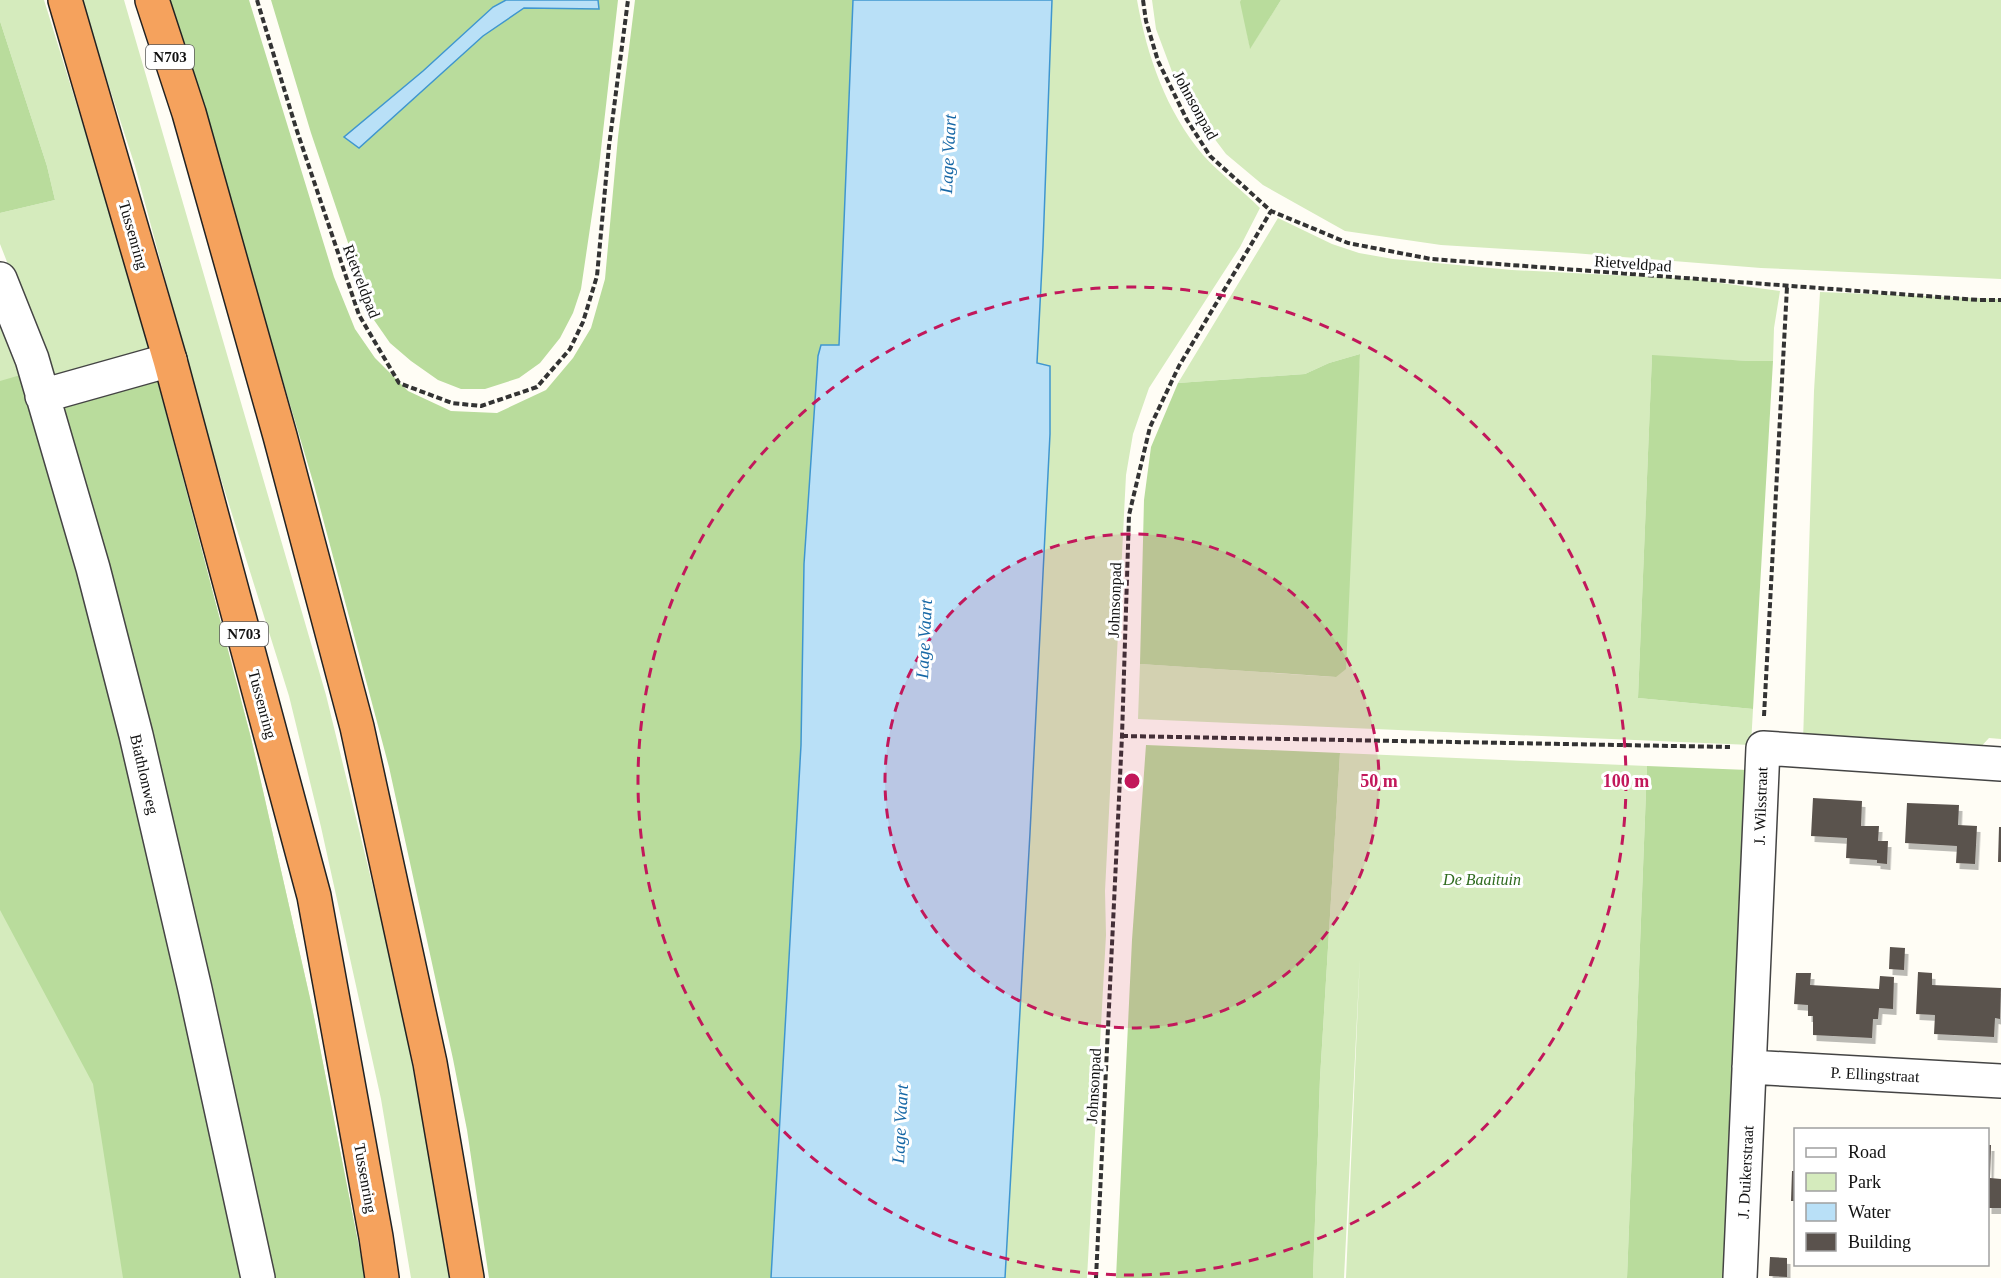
<svg xmlns="http://www.w3.org/2000/svg" width="2001" height="1278" font-family="'Times New Roman',serif">
<defs>
<filter id="shadow"><feDropShadow dx="3.5" dy="6" stdDeviation="0" flood-color="#0004"/></filter>
</defs>
<rect width="100%" height="100%" fill="#fffdf5"/>
<path fill="#d5ebbd" d="M0 0H44L105 196 149 349 251 738 312 1007 365 1278H275L216 1001 148 720 33 328 0 244V213L55 200 47 166 0 21Z
M81 0H124L326 695 394 973 454 1278H411L381 1099 321 827 289 696 206 431 135 166Z
M1052 0H1137C1147 56 1166 111 1203 155 1220 174 1242 190 1260 208L1240 247 1149 388 1133 434 1126 475 1105 891 1106 935 1087 1278H1005L1030 833 1050 434V366L1037 363 1043 246Z
M1152 0H1241L1250 48 1281 0H2001V279L1761 268 1573 253 1441 245 1345 231 1263 185 1226 154 1180 93 1156 29Z
M1278 218 1332 244 1359 253 1393 259 1512 270 1691 279 1780 291 1774 328 1773 361H1749L1652 356 1638 698 1753 709 1751 745 1138 719 1140 664 1335 677 1360 354 1329 363 1305 374 1178 383Z
M1820 292 2001 299V739L1989 738 1976 752 1803 742 1814 391Z
M0 312 24 374 249 1278H0Z
M1340 753 1647 766 1627 1278H1346L1360 957 1344 1278H1313L1320 1078Z"/>
<path fill="#b9dc9c" d="M166 0H249L334 277 355 329 375 358 408 391 451 411 497 413 546 390 573 358 591 328 605 279 618 137 635 0H853L839 345H821L804 564 801 745 771 1278H489L467 1130 453 1059 389 767 314 485 239 233Z
M271 0H618L599 167 581 289 573 313 560 338 540 363 519 378 485 389H461L438 380 411 361 390 343 374 320 311 133Z
M1241 0H1281L1250 49 1240 2Z
M0 21 47 166 55 200 0 213Z
M149 349 251 738 312 1007 365 1278H275L216 1001 148 720 50 377Z
M1360 354 1346 669 1336 677 1140 664 1144 500 1151 447 1178 383 1305 374 1329 363Z
M1652 355 1749 361H1773L1753 709 1638 698Z
M24 374 59 491 196 1039 249 1278H123L93 1084 0 910V381Z
M1146 745 1340 753 1320 1078 1313 1278H1116L1132 940Z
M1647 766 1748 770 1724 1278H1627Z"/>
<path fill="#b9e0f7" stroke="#3f96cf" stroke-width="1.5" d="M506 0H598L599 9 524 8 483 36 359 148 344 137 423 71 493 7Z
M853 0H1052L1043 246 1037 363 1050 366V434L1030 833 1005 1278H771L801 745 804 564 818 356 821 345H839Z"/>
<path fill="#5a524d" filter="url(#shadow)" d="M1813 798 1862 801 1861 826H1879L1878 841H1888L1887 864 1877 863V860L1846 858 1847 838 1811 836Z
M1907 803 1959 805 1958 825 1977 826 1975 864 1956 863 1957 846 1905 843Z
M1999 827H2001V862H1998Z
M1890 947 1905 948 1904 970 1889 969Z
M1918 972 1932 973V985L2001 988 2000 1019 1995 1018 1994 1037 1934 1034 1935 1015 1916 1014Z
M1796 973H1811L1810 985 1879 989 1880 976 1894 977 1893 1009 1879 1008 1878 1019H1873L1872 1038 1813 1035V1016H1808V1005L1794 1004Z
M1988 1145H1991L1990 1178 2001 1179V1208H1988Z
M1792 1171H1796V1201H1791Z
M1770 1257 1787 1258V1277L1769 1276Z"/>
<g fill="none" stroke-linecap="round" stroke-linejoin="round">
<defs>
<path id="minor" d="M0 279 32 359 93 568 136 735 195 989 258 1278
M42 396 170 360
M1749 1067 2001 1081
M1740 1278 1763 748 2001 764"/>
<path id="highway" d="M65 0 170 360 314 896 376 1237 382 1278
M152 0 189 113 280 436 357 727 430 1063 467 1278"/>
</defs>
<use href="#minor" stroke="#444" stroke-width="36"/>
<use href="#highway" stroke="#222" stroke-width="36"/>
<path stroke="#333" stroke-width="4" stroke-dasharray="6 3" stroke-linecap="butt" d="M257 0 296 128 359 315 399 383 452 403 481 406 537 387 570 349 583 322 597 276 609 146 628 0
M1143 0 1146 21 1158 61 1187 120 1210 156 1271 211 1348 243 1431 259 1979 300H2001
M1764 716 1787 287
M1122 736 1730 747
M1096 1278 1122 736 1129 515 1150 427 1179 366 1271 211"/>
<use href="#minor" stroke="#fff" stroke-width="33"/>
<use href="#highway" stroke="#f5a25d" stroke-width="33"/>
</g>
<circle cx="1132" cy="781" r="247" fill="#c2185b" fill-opacity=".12"/>
<g fill="none" stroke="#c2185b" stroke-width="3" stroke-dasharray="10 8">
<circle cx="1132" cy="781" r="247"/>
<circle cx="1132" cy="781" r="494"/>
</g>
<g text-anchor="middle" stroke-width="6" stroke-linejoin="round" paint-order="stroke">
<g fill="#fff" stroke="#585858" stroke-width="1.5">
<rect x="146" y="45" width="48" height="24" rx="4.5"/>
<rect x="220" y="622" width="48" height="24" rx="4.5"/>
</g>
<g font-size="15" font-weight="bold" fill="#111">
<text x="170" y="62">N703</text>
<text x="244" y="639">N703</text>
</g>
<g font-size="16" fill="#111" stroke="#fff">
<text transform="translate(1196 105) rotate(61)" y="6">Johnsonpad</text>
<text transform="translate(134 235) rotate(74)" y="6">Tussenring</text>
<text transform="translate(1633 263) rotate(4)" y="6">Rietveldpad</text>
<text transform="translate(362 281) rotate(69)" y="6">Rietveldpad</text>
<text transform="translate(1114 600) rotate(-88)" y="6">Johnsonpad</text>
<text transform="translate(263 704) rotate(75)" y="6">Tussenring</text>
<text transform="translate(145 774) rotate(77)" y="6">Biathlonweg</text>
<text transform="translate(1760 806) rotate(-88)" y="6">J. Wilsstraat</text>
<text transform="translate(1875 1074) rotate(3)" y="6">P. Ellingstraat</text>
<text transform="translate(1093 1086) rotate(-87)" y="6">Johnsonpad</text>
<text transform="translate(1745 1172) rotate(-87)" y="6">J. Duikerstraat</text>
<text transform="translate(366 1178) rotate(80)" y="6">Tussenring</text>
</g>
<g font-size="16" font-style="italic" fill="#2f6b1f" stroke="#fff">
<text x="1482" y="885">De Baaituin</text>
</g>
<g font-size="18" font-style="italic" fill="#1768a6" stroke="#fff">
<text transform="translate(948 154) rotate(-87)" y="6">Lage Vaart</text>
<text transform="translate(924 639) rotate(-87)" y="6">Lage Vaart</text>
<text transform="translate(900 1124) rotate(-87)" y="6">Lage Vaart</text>
</g>
</g>
<circle cx="1132" cy="781" r="9" fill="#c2185b" stroke="#fff" stroke-width="3"/>
<g font-size="18" text-anchor="middle" font-weight="bold" fill="#c2185b" stroke="#fff" stroke-width="6" stroke-linejoin="round" paint-order="stroke">
<text x="1379" y="787">50 m</text>
<text x="1626" y="787">100 m</text>
</g>
<rect x="1794" y="1128" width="195" height="138" fill="#ffffff" stroke="#a0a0a0" stroke-width="1.5"/>
<rect x="1806" y="1148" width="30" height="9" fill="#ffffff" stroke="#a0a0a0" stroke-width="1.5"/>
<text x="1848" y="1158" font-size="18" fill="#111111">Road</text>
<rect x="1806" y="1173" width="30" height="18" fill="#d5ebbd" stroke="#a0a0a0" stroke-width="1.5"/>
<text x="1848" y="1188" font-size="18" fill="#111111">Park</text>
<rect x="1806" y="1203" width="30" height="18" fill="#b9e0f7" stroke="#a0a0a0" stroke-width="1.5"/>
<text x="1848" y="1218" font-size="18" fill="#111111">Water</text>
<rect x="1806" y="1233" width="30" height="18" fill="#5a524d" stroke="#a0a0a0" stroke-width="1.5"/>
<text x="1848" y="1248" font-size="18" fill="#111111">Building</text>
</svg>
